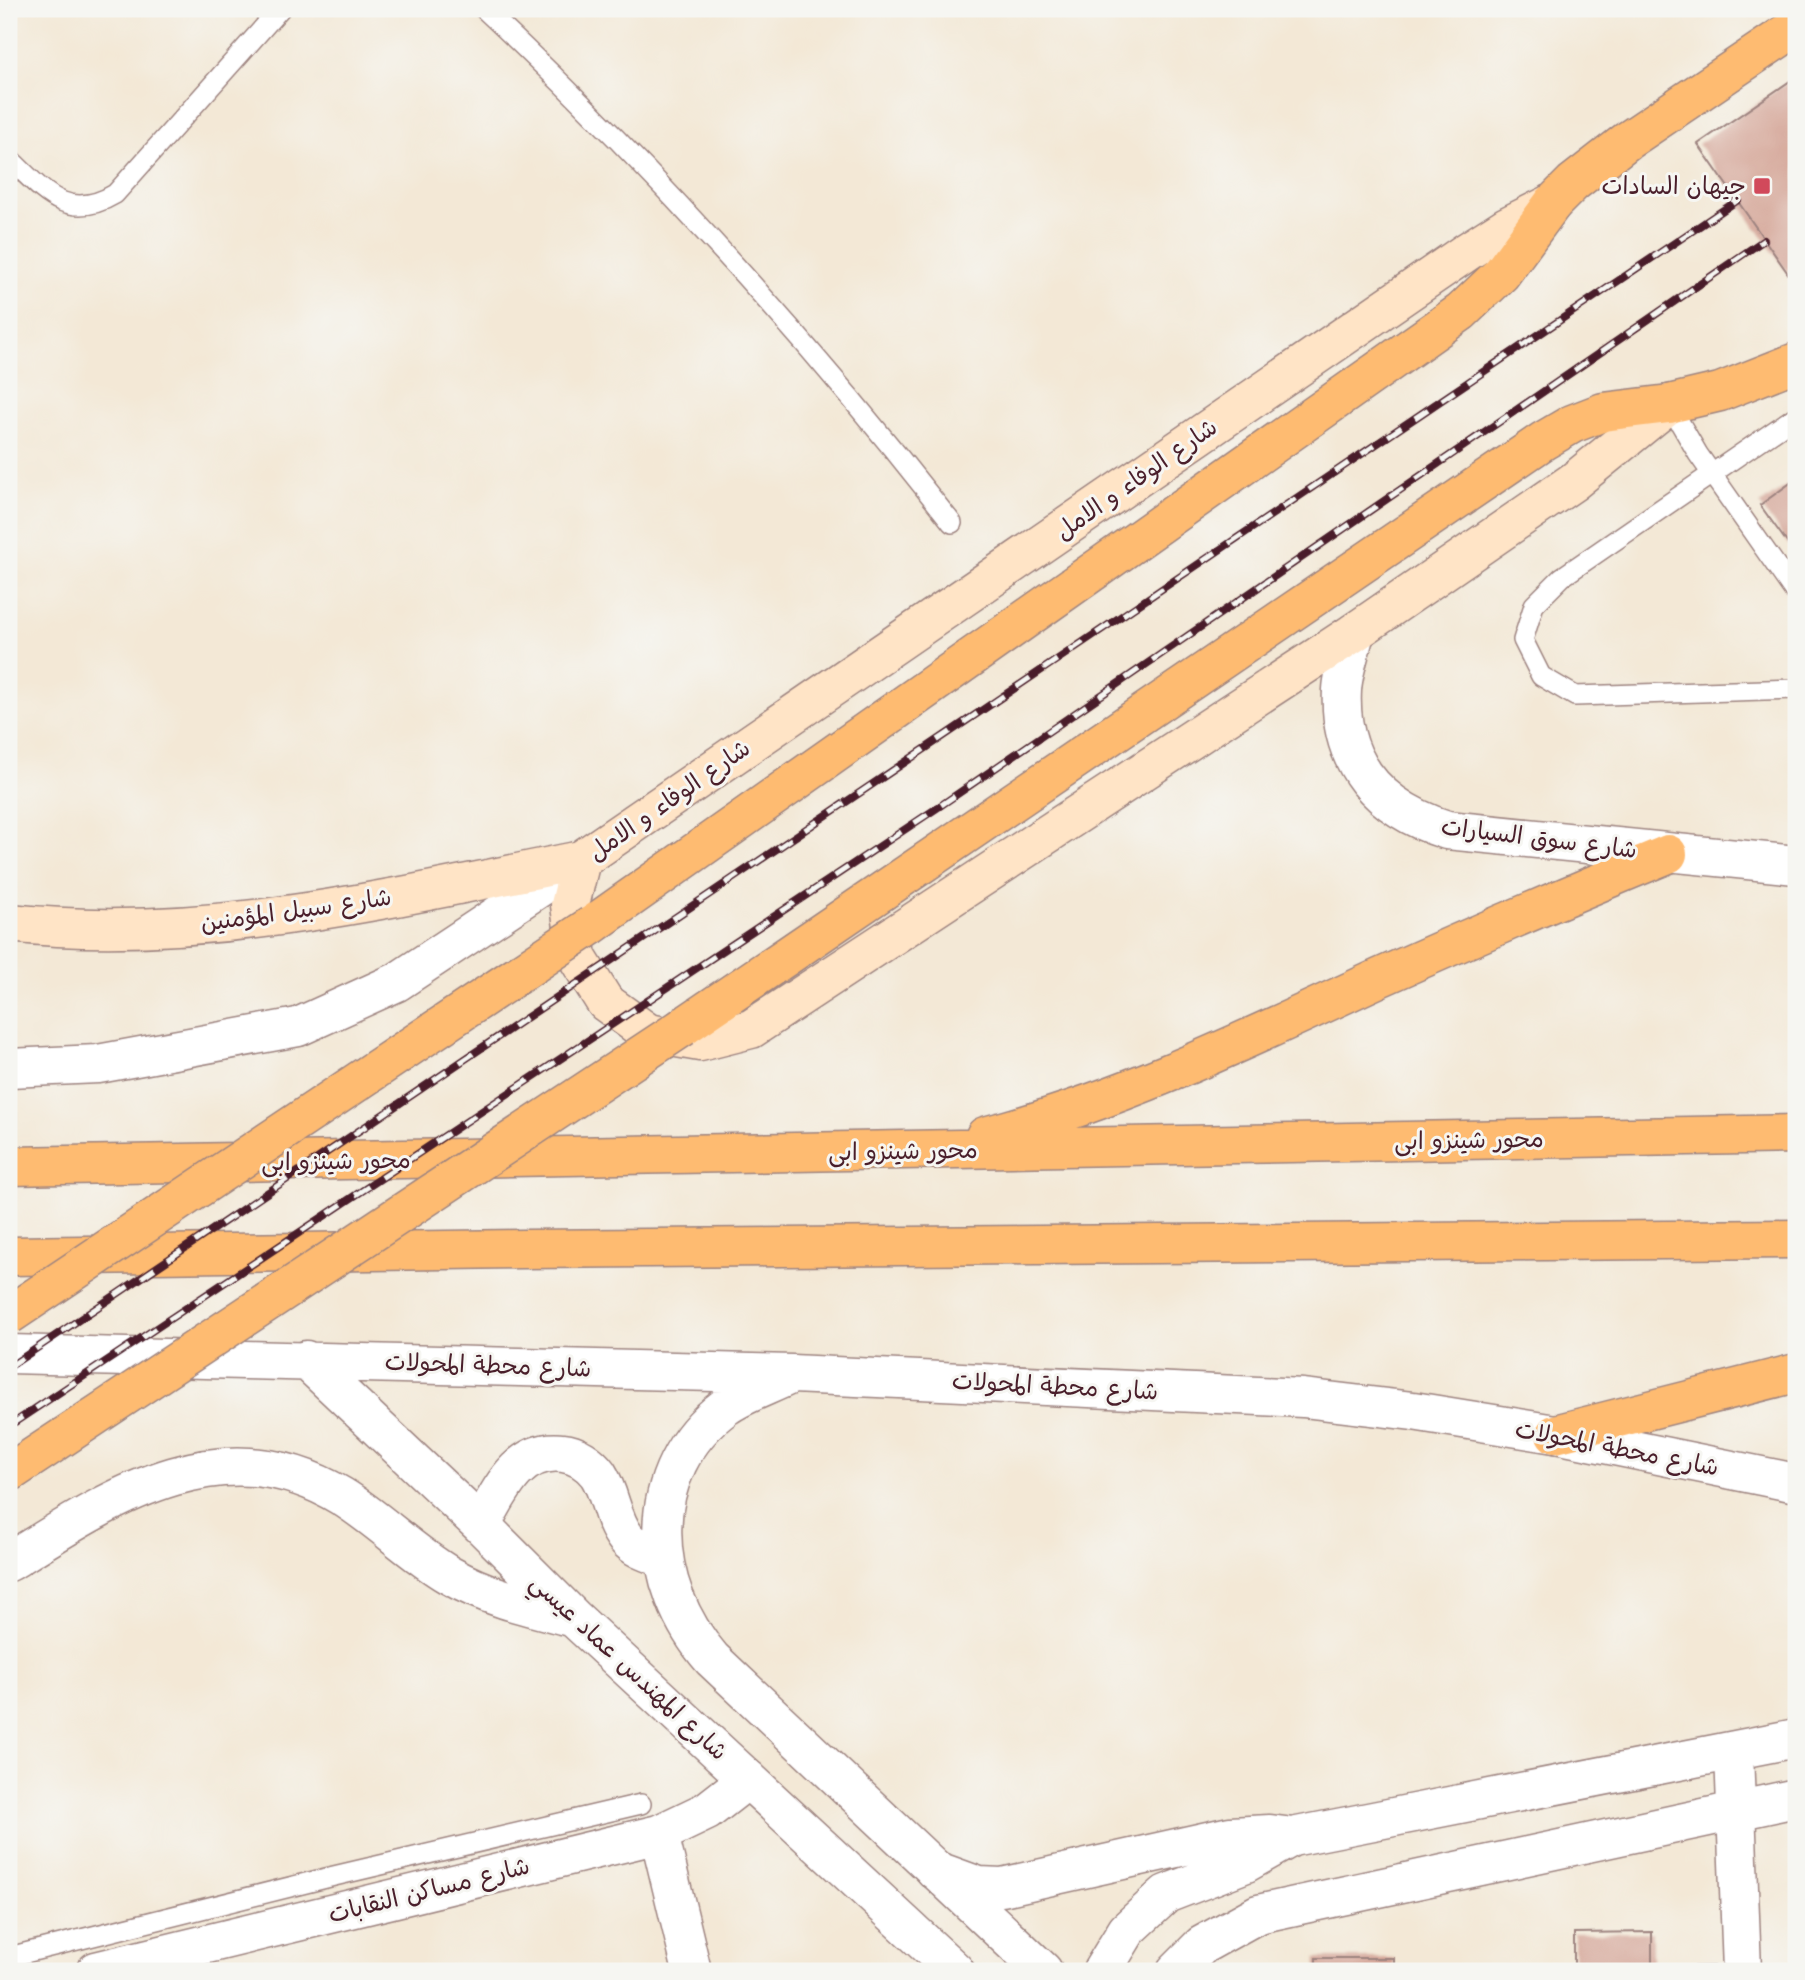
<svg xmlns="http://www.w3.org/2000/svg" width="1805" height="1980" font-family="'Comic Neue','Playpen Sans Arabic',sans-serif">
<rect width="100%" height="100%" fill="#f6f6f2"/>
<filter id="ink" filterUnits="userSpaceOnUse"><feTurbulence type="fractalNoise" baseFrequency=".0143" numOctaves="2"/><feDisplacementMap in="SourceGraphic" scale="14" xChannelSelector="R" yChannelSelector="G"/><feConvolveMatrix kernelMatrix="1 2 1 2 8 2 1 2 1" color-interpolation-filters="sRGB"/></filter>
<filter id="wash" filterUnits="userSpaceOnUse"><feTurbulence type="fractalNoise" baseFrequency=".00686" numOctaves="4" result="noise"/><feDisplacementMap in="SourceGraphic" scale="28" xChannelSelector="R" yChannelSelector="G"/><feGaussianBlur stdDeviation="1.57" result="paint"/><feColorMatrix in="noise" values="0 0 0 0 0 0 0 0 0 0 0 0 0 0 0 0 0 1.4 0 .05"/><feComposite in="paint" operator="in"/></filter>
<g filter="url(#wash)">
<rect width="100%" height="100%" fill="#f3e8d6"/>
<g id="blocks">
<path fill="#d4a496" d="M1796 77V285L1698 144Z
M1796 479V555L1760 505Z
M1652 1932V1971H1574V1933Z
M1316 1958H1394V1971H1316Z
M1502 1965 1547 1966V1971H1502Z
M1723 1966V1971H1674V1967Z"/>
</g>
</g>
<g filter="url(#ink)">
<use href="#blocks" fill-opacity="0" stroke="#9e8480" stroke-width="2"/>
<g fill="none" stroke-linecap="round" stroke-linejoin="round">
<defs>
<path id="service" d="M484 9C654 168 808 340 952 523
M9 158C43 190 66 223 115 194L280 9
M1669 404 1698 454 1796 594
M1796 416 1562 577 1534 605 1523 640 1541 676 1575 696 1796 689
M9 1957 334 1876 641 1804"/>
<path id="minor" d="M1734 1752 1742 1971
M659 1834 692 1971
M935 1870 979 1886 1002 1887 1230 1836 1270 1834 1292 1837 1796 1738
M96 1971 659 1834 707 1811 748 1779
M1102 1971 1127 1930 1166 1894 1246 1863 1292 1837
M1176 1971 1202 1945 1258 1914 1796 1798"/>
<path id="tertiary" d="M1355 632C1351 651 1343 671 1342 690 1338 764 1380 809 1447 830L1796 865
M9 1068 98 1064 298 1027 397 982 581 860
M9 1354 792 1374 1303 1398 1413 1411 1555 1434 1796 1483
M306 1360 481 1525 574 1618 955 1971
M788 1376C768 1386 743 1394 725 1407 640 1471 647 1585 712 1659L1043 1971
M481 1525C500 1492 518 1447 563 1453 576 1454 590 1463 598 1474 611 1494 611 1519 626 1538 635 1549 649 1553 663 1558
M9 1562C111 1498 221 1424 341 1496 379 1519 410 1552 449 1575 487 1597 531 1607 574 1618"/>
<path id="secondary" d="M1553 203 1507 226 1468 251 581 860 570 905 577 957 605 1002 648 1033 700 1042 751 1029 1355 632 1573 482 1669 404
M9 923C202 944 392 898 581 860"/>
<path id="primary" d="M592 925 1461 312 1501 274 1553 203 1573 183 1627 141 1796 27
M683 1027 1543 441 1572 424 1603 412 1669 404 1720 392 1796 362
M985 1136C1123 1100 1250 1038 1379 978 1475 935 1571 894 1668 854
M9 1166 1796 1134
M9 1256 524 1249 1796 1239
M1555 1434 1796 1373"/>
</defs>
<use href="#service" stroke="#9e8480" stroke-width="22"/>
<use href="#minor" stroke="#9e8480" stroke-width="41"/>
<use href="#tertiary" stroke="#9e8480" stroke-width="41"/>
<use href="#secondary" stroke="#9e8480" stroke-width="41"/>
<use href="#primary" stroke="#9e8480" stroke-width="41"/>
<use href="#service" stroke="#fff" stroke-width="19"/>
<use href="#minor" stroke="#fff" stroke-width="38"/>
<use href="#tertiary" stroke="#fff" stroke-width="38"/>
<use href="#secondary" stroke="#ffe4c6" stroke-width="38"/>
<use href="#primary" stroke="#febb71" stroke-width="38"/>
<defs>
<path id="rail" d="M9 1367 1738 200
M9 1426 937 808 1764 240"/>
</defs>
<use href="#rail" stroke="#4a1f2b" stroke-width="8"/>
<use href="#rail" stroke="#f6f6f2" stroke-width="5" stroke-dasharray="16" stroke-linecap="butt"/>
<defs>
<path id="primary-bridge" d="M9 1315 592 925
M9 1473 683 1027"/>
</defs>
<use href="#primary-bridge" stroke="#9e8480" stroke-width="41" stroke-linecap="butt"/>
<use href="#primary-bridge" stroke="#febb71" stroke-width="38"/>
</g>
</g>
<rect fill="#d1495b" stroke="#f6f6f2" stroke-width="2.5" x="1753" y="177" width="18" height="18" rx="3.5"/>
<g text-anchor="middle" stroke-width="6" stroke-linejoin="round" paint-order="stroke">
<g font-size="24" fill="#4a1f2b" stroke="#f6f6f2" text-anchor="end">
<text x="1746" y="194">جيهان السادات</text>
</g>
<g font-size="24" fill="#4a1f2b" stroke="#f6f6f2">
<text transform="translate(1136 479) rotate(-35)" y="8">شارع الوفاء و الامل</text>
<text transform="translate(669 800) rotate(-35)" y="8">شارع الوفاء و الامل</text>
<text transform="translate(1539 838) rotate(7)" y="8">شارع سوق السيارات</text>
<text transform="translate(296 910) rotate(-8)" y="8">شارع سبيل المؤمنين</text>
<text transform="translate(1469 1140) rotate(-1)" y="8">محور شينزو ابى</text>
<text transform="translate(903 1151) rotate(-1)" y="8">محور شينزو ابى</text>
<text transform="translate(336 1161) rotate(-1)" y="8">محور شينزو ابى</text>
<text transform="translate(488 1365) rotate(2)" y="8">شارع محطة المحولات</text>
<text transform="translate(1055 1386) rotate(3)" y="8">شارع محطة المحولات</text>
<text transform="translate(1617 1448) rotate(11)" y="8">شارع محطة المحولات</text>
<text transform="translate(629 1667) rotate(43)" y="8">شارع المهندس عماد عيسي</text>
<text transform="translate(429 1890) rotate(-14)" y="8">شارع مساكن النقابات</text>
</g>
</g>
<rect width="1805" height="1980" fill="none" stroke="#f6f6f2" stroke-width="35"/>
</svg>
